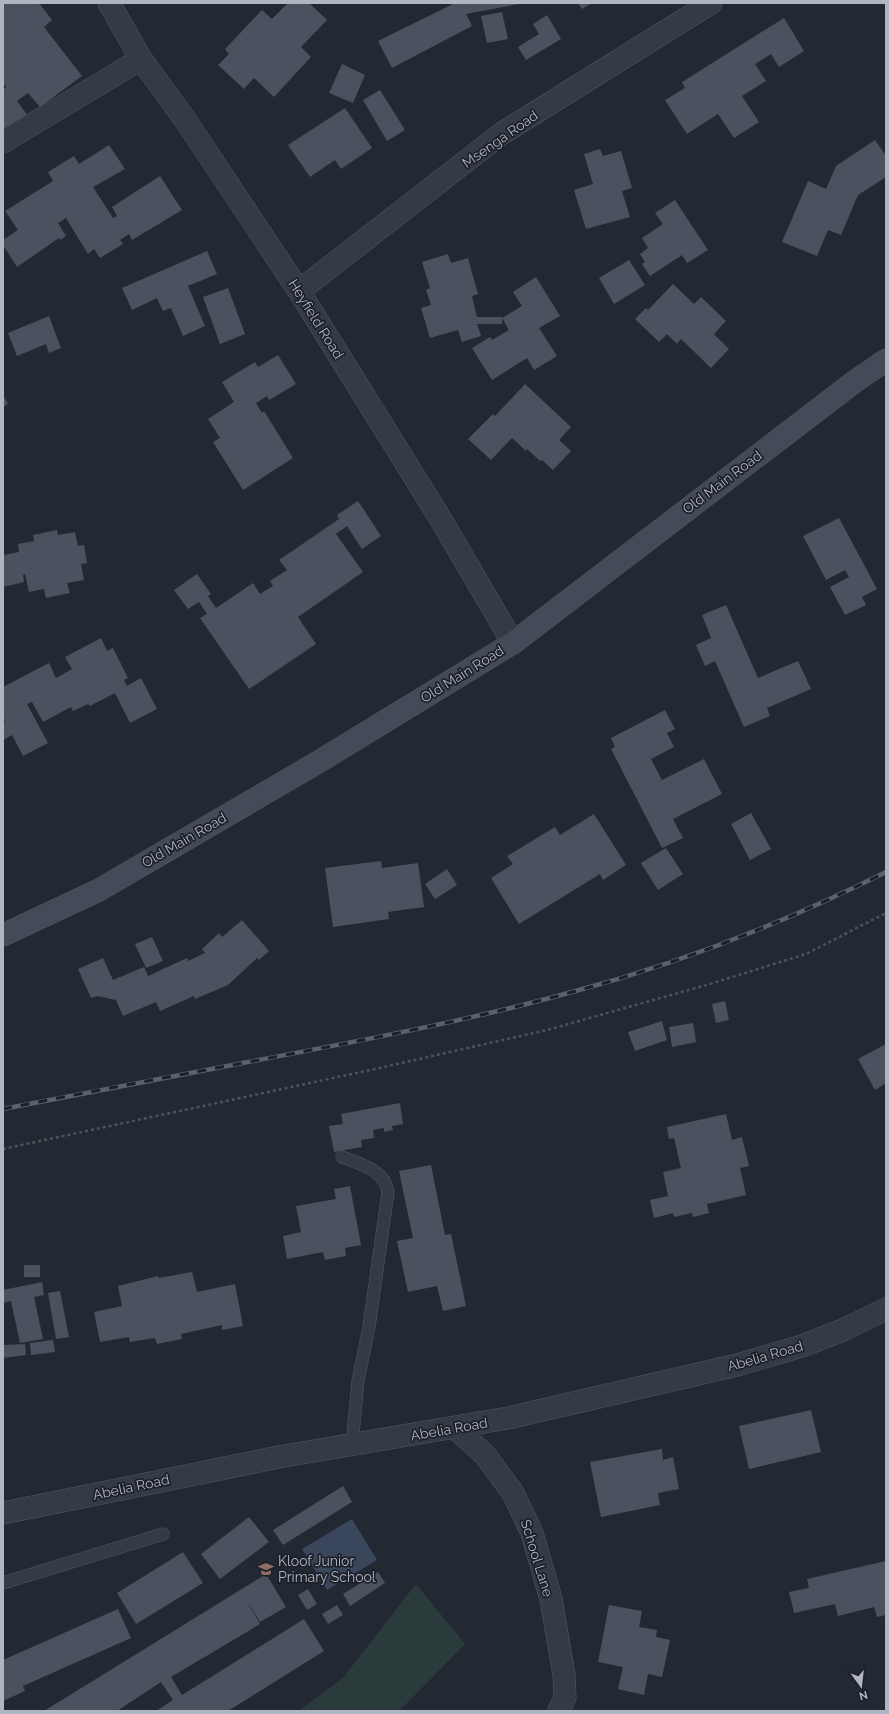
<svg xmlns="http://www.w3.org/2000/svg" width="889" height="1714" font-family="Raleway,sans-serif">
<rect width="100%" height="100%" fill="#222933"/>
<path fill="#2b3b3b" d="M416 1584 465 1644 399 1711H299L343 1678Z"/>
<path fill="#39465b" d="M352 1519 377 1560 327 1590 302 1549Z"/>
<path fill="#4b525f" d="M3 3H39L52 20 44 27 82 76 40 107 28 93 17 101 28 116 6 132 3 129V89L6 87 3 83Z
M288 3H309L327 20 301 47 311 57 274 97 254 78 244 89 218 65 229 54 225 49 262 10 272 19Z
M455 3 519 4 466 14 472 26 392 68 378 41Z
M578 3H592L582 9Z
M502 12 508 39 487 43 481 16Z
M547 15 561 39 526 60 518 47 539 34 533 24Z
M784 18 804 51 779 67 771 54 755 64 766 81 742 96 759 122 734 138 718 114 687 134 665 100 685 88 682 82Z
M342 64 365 75 353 103 329 93Z
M380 90 405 130 387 141 363 100Z
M345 108 372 148 341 169 335 160 310 177 288 145Z
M875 140 886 156V177L858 195 841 235 828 230 817 256 782 242 808 181 826 189 836 166Z
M109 145 125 169 93 187 113 218 117 216 112 207 160 176 182 210 132 240 129 234 120 240 123 244 100 258 94 249 88 254 66 218 58 223 66 236 60 240 59 238 17 267 3 245V240L18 230 5 211 53 181 48 172 74 156 79 164Z
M600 149 603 156 621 151 632 188 622 191 630 217 586 229 574 190 593 184 584 154Z
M675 200 708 250 687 263 682 255 650 276 642 264 645 262 640 254 648 248 642 238 663 224 655 213Z
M207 251 217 274 188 286 205 326 183 336 171 308 163 311 157 298 132 310 122 288Z
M448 254 451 263 468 258 478 294 472 296 477 317H502V324H477L481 336 462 342 458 330 430 338 421 308 431 305 426 290 430 288 422 262Z
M629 260 645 285 614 304 599 278Z
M536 277 560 316 539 328 557 356 534 370 527 358 492 380 472 348 490 337 492 340 509 330 502 318 522 306 513 292Z
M673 284 694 304 701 297 726 321 714 334 729 349 711 368 681 339 677 344 667 334 659 342 635 319 646 308 648 310Z
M228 288 245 334 220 344 203 297Z
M49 316 61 348 49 353 46 344 17 356 8 333Z
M278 355 296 384 269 400 267 396 256 403 262 413 264 411 293 458 243 490 213 442 220 438 208 419 234 402 222 382 255 362 258 367Z
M525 384 571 427 559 440 571 451 553 470 542 460 540 461 527 449 526 451 512 438 491 460 468 439 493 414 495 416Z
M3 395 8 404 3 407Z
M358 501 381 536 362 549 347 526 336 534 363 572 298 617 316 644 249 689 200 618 207 614 199 602 188 609 174 590 197 574 211 594 208 596 216 608 253 583 260 594 273 586 270 581 287 570 279 560 339 519 337 515Z
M839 518 877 589 862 597 866 605 845 615 830 587 849 577 845 570 826 580 803 536Z
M57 530 58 535 75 532 78 546 84 545 87 563 81 564 84 580 67 583 70 593 46 598 44 589 29 592 25 574 23 575 24 582 3 587V555L19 552 18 544 34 541 33 535Z
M726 605 758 678 798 661 811 689 767 708 770 716 744 727 715 661 705 666 696 645 711 638 702 615Z
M101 638 107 651 113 648 128 678 124 680 127 686 141 678 157 709 130 723 115 693 90 706 88 704 73 711 71 707 43 722 32 702 27 704 48 743 23 756 12 735 3 740V722L5 721 3 716V687L49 663 56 678 72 669 65 657Z
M665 710 675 729 667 733 674 747 651 759 662 780 704 759 722 794 673 819 683 838 662 848 611 749 615 747 611 738Z
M751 813 771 849 750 860 731 824Z
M594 814 626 865 603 880 600 874 519 924 491 878 513 864 507 856 555 827 560 835Z
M666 848 683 874 658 890 641 863Z
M381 861 382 868 418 863 424 907 388 912 389 919 333 927 325 868Z
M447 869 457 885 435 899 425 884Z
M242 920 269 951 259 960 257 958 228 985 195 999 194 996 160 1011 156 1002 123 1016 116 1000 97 996 91 998 78 969 103 958 113 980 144 967 148 976 187 958 188 961 205 953 202 949 219 933 222 937Z
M152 937 163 961 146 968 135 944Z
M725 1001 729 1020 716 1023 712 1004Z
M662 1021 667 1040 635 1051 628 1032Z
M693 1023 696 1042 672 1047 669 1027Z
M886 1044V1083L875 1090 858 1059Z
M400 1103 403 1124 392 1126 393 1130 384 1132V1128L373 1130 374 1138 361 1140 362 1147 334 1152 329 1126 343 1124 341 1114Z
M726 1114 732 1140 742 1137 749 1166 740 1168 746 1195 707 1204 709 1213 693 1217 692 1213 674 1217 673 1213 654 1218 650 1200 668 1196 663 1172 681 1168 674 1138 669 1139 667 1127Z
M431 1165 445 1235 451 1234 466 1306 443 1311 437 1286 408 1292 397 1241 413 1238 399 1171Z
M350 1186 361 1245 345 1248 346 1256 325 1260 323 1252 287 1259 283 1236 301 1232 296 1206 336 1199 334 1189Z
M24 1265H40V1277H24Z
M192 1272 197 1292 235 1284 243 1326 222 1330V1325L181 1334 182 1339 157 1344 155 1338 130 1342 129 1337 100 1342 94 1312 122 1306 118 1286 158 1276 159 1278Z
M42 1282 44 1295 34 1297 43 1339 20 1343 11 1301 3 1303V1290Z
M60 1291 69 1337 56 1339 48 1293Z
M53 1340 55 1352 31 1355 30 1343Z
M25 1344 26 1355 3 1358V1345Z
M811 1410 821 1452 749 1469 739 1426Z
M662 1449 663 1460 673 1457 679 1489 658 1493 660 1505 601 1517 590 1462Z
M343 1486 352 1502 283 1545 273 1530Z
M249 1517 269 1542 220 1579 201 1554Z
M183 1552 203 1583 136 1624 117 1593Z
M886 1561V1615L877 1617 874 1607 838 1616 835 1604 794 1613 789 1592 809 1588 807 1579Z
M378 1572 385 1583 350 1606 343 1594Z
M266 1574 286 1607 260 1622 245 1598 260 1624 171 1677 182 1695 304 1619 324 1651 228 1711H156L173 1700 161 1682 117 1711H44Z
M308 1589 317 1604 307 1610 298 1595Z
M337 1605 343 1615 328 1624 322 1614Z
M609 1605 642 1611 639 1627 657 1630 656 1637 670 1640 662 1677 648 1674 644 1695 618 1689 623 1667 598 1662Z
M118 1609 131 1638 23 1686 25 1691 3 1701V1660Z"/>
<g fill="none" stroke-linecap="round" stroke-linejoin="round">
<defs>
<path id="lane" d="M342 1157C360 1164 385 1170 388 1192L369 1327 358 1381 352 1445
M3 1583 163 1534"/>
<path id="street" d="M109 3 141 59 186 121 299 291 440 518 513 643
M3 142 141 59
M299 291 501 134 711 3
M455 1428 485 1455 513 1493 532 1533 551 1599 564 1675 565 1697 559 1711
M3 1513 284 1456 508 1418 737 1365 802 1346 843 1330 886 1309"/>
<path id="secondary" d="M3 935 99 890 320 761 513 643 854 382 886 360"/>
</defs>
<use href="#lane" stroke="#535862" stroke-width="13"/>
<use href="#street" stroke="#535862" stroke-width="23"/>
<use href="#secondary" stroke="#535862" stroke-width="23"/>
<path stroke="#485659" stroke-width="2.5" stroke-dasharray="3 3" stroke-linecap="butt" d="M3 1149 375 1069 547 1030 710 984 806 954 886 913"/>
<use href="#lane" stroke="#353b44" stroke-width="12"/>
<use href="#street" stroke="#353b44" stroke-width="22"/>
<use href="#secondary" stroke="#444a57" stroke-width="22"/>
<defs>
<path id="rail" d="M3 1109C83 1093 163 1078 243 1063 353 1042 464 1022 572 992 681 963 786 922 886 872"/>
</defs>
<use href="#rail" stroke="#5c616e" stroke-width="4.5"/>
<use href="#rail" stroke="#1b2029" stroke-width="3" stroke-dasharray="9" stroke-linecap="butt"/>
</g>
<defs>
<symbol id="school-bare" viewBox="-9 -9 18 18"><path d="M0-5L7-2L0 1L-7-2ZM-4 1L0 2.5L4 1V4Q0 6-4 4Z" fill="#8d6e63" stroke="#1b2029" stroke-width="2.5" paint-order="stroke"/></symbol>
</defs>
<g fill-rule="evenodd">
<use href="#school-bare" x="255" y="1558" width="22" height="22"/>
</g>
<g text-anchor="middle" stroke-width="3.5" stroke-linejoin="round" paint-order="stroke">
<g font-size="14" fill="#b0b5c1" stroke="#1b2029">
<text transform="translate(500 139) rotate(-35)" y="5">Msenga Road</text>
<text transform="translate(316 319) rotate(58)" y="5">Heyfield Road</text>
<text transform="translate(722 482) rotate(-37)" y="5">Old Main Road</text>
<text transform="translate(462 674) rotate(-32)" y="5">Old Main Road</text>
<text transform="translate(184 840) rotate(-30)" y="5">Old Main Road</text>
<text transform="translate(765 1356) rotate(-16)" y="5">Abelia Road</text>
<text transform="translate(449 1429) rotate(-10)" y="5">Abelia Road</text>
<text transform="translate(131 1487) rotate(-12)" y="5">Abelia Road</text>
<text transform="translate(537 1558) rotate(73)" y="5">School Lane</text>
</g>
<g font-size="14" fill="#b0b5c1" stroke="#1b2029" text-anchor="start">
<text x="278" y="1566">Kloof Junior<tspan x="278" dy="16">Primary School</tspan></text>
</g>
</g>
<rect width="889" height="1714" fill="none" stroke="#b0b5c1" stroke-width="8"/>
<g transform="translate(861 1686) rotate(165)" stroke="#1b2029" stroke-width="3" paint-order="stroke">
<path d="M0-3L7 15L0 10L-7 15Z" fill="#b0b5c1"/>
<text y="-6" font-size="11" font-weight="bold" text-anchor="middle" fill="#b0b5c1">N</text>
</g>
</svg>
